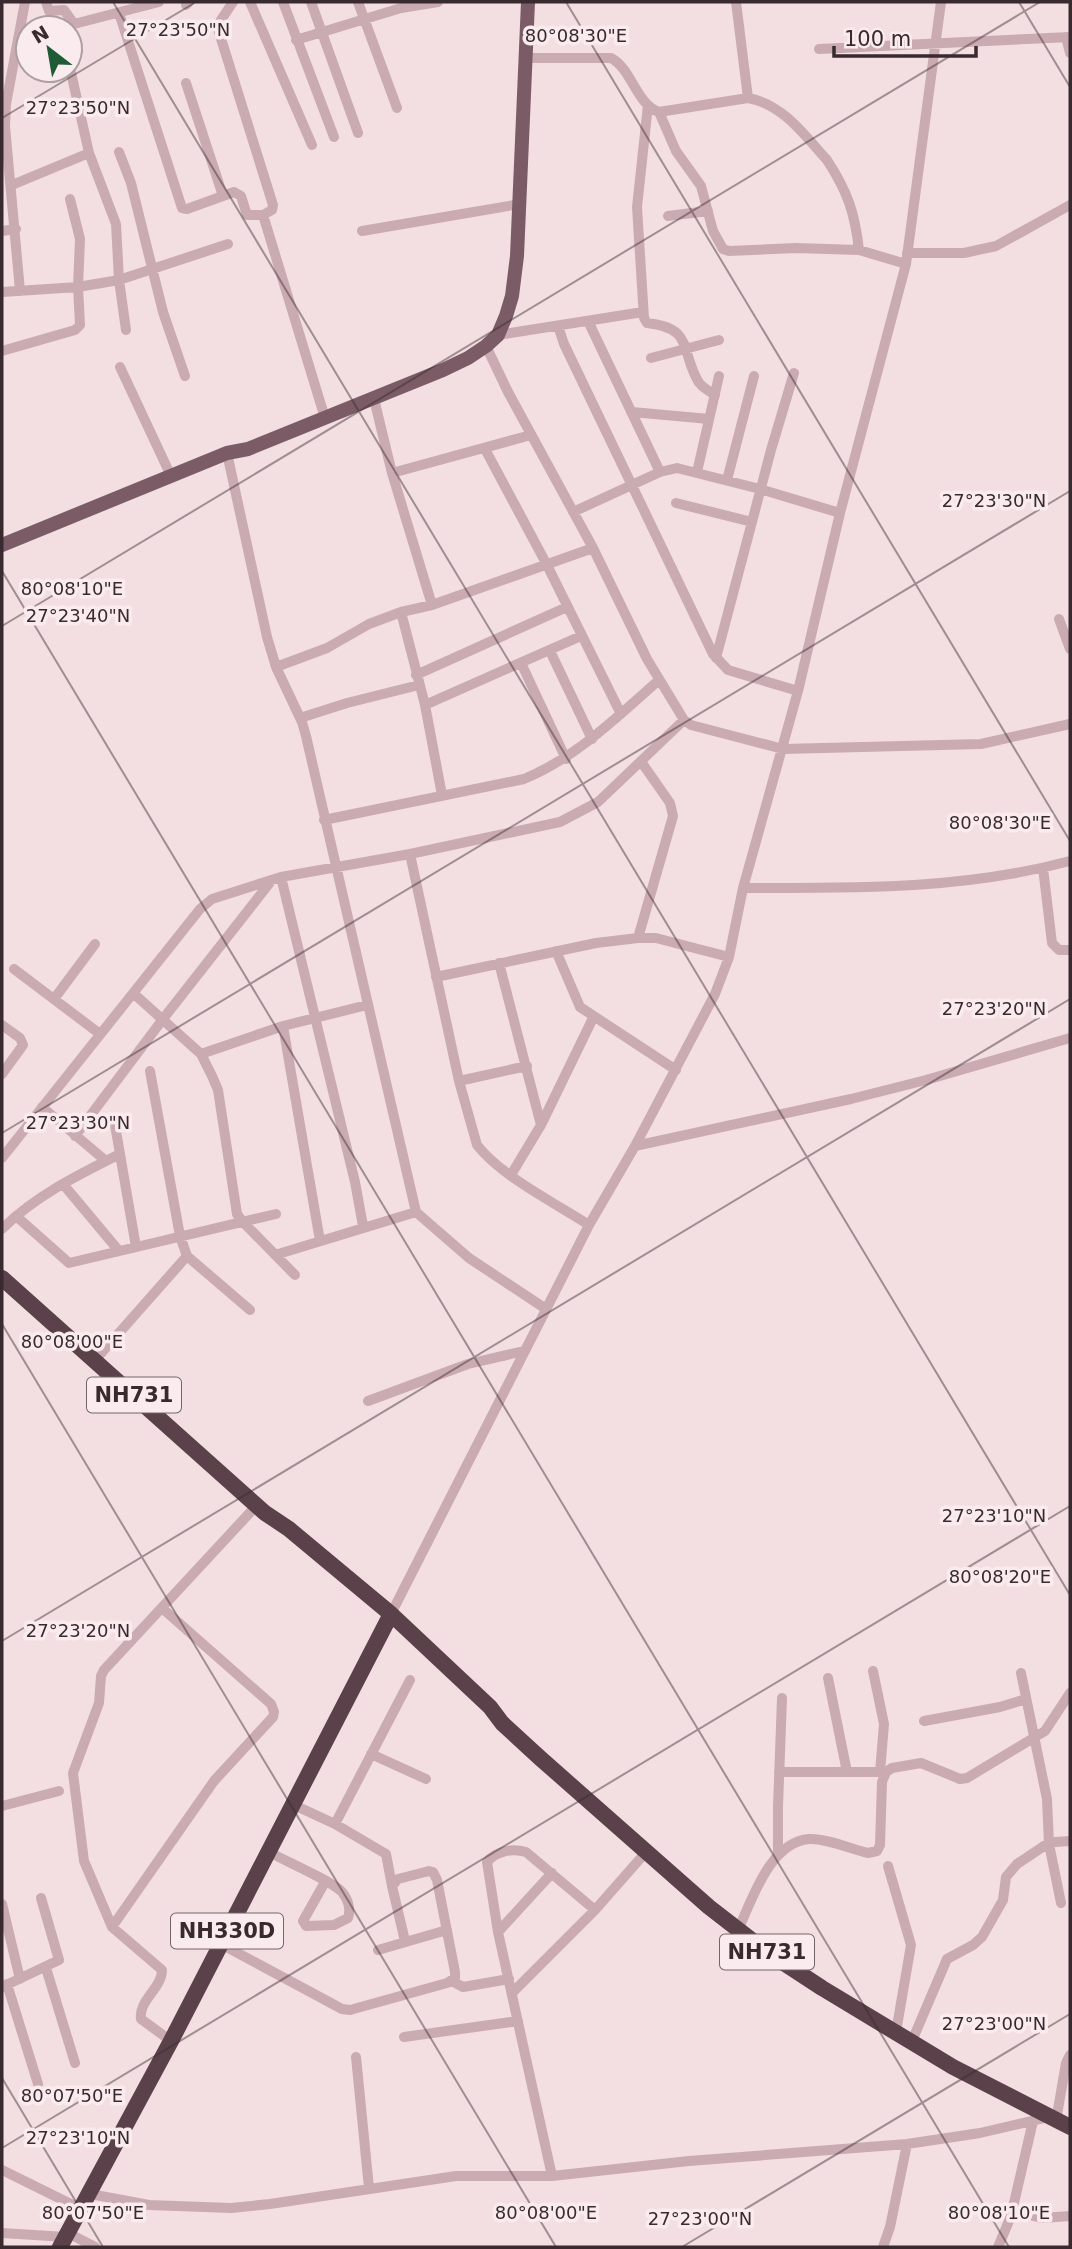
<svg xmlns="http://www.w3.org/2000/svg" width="1072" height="2249" font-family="'DejaVu Sans',sans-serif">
<rect width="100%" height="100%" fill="#f3dfe2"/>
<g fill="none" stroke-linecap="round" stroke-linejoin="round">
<path stroke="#cbabb2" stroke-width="10" d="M46 2 49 11 64 10 74 24
M233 2 219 23 218 29 273 205 272 210 263 215 325 418
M250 2 312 145
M283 2 334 137
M311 2 358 133
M358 2 397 108
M736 2 748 98
M186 5 189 2
M119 13 182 208 187 209 234 192 241 196 247 215H263
M66 28 74 24 159 2
M1066 37 1070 53
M296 40 401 8 438 2
M819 49 1070 37
M526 58H611C632 69 636 104 659 112L748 98C783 104 805 136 827 160 848 192 855 214 859 250
M70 68 89 153 116 224 119 280 126 330
M186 83 223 196
M648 105 637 207 644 318 647 323C694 328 680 350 698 381 701 387 709 391 715 395
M659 112 676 151 701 186 713 231 723 249 729 251 796 248 859 250 906 264
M119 152 131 183 163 312 185 376
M12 185 89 153
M668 216 708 211
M2 231 16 229
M362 231 520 204
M907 253H964L996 246 1070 205
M20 291 5 126 6 104 25 2
M2 292 78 287 119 280 228 244
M588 321 660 472
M558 326 564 344 713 654 728 670 798 691
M498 335 643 312
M486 346 508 392 593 548 647 659 684 720 691 725 783 749 981 744 1070 724
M2 351 75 330 80 325 78 287 80 239 70 199
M651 358 719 340
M120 367 171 476
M374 399 392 473 432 605
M632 412 709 419
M485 449 547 565 621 714
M227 453 267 637 276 667 302 722 306 736 416 1212 469 1258 546 1309
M697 472 719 376
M392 473 531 435
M727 480 754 376
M676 503 752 522
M573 512 660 472 677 468 760 489 840 513
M401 612 425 705 442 795
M1059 619 1070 649
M550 651 592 739
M716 658 771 450 794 373
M521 663 566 759
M276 667 327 648 369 624 401 612 432 605 593 548
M416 675 567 607
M425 705 581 636
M300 718 347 703 419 685
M324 820 524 779C577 757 617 717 659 680
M410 854 459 1081 477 1145C501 1176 555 1203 589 1225
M1043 868 1052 943 1059 950H1070
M281 877 355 1182 363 1226
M743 888C854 888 962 890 1070 861
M638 938 673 816 670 803 642 763
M556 951 580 1007 676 1070
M499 963 541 1125
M14 969 100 1034
M436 977 596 943 638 938H656L729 957
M133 993 201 1054 212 1076 218 1090 237 1214 242 1221 295 1275
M54 999 95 944
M2 1025 20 1038 23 1045 2 1074
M283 1026 320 1241
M201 1054 283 1026 367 1005
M150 1071 180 1236 187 1256 250 1310
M459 1081 527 1066
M42 1107 106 1161
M115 1125 136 1247
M75 1136 163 1019 272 880
M635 1146 851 1099 926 1080 1070 1038
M2 1158 200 909 212 899 281 877 410 854 560 822 598 802 684 720
M511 1175 541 1125 593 1018
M63 1184 119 1251
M16 1216 69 1263 276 1214
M2 1229C35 1196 78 1175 120 1154
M275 1255 416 1212
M96 1359 187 1256
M368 1401 468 1364 524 1351
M391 1614 589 1225 635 1146 715 994 729 957 743 888 798 691 840 513 906 264 941 2
M873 1671 884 1724 880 1772
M1021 1673 1047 1799 1049 1844 1061 1903
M828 1678 847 1772
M924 1721 1000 1707 1026 1699
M371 1754 426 1779
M779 1772H886
M294 1805 335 1824 386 1854 392 1886
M2 1806 59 1791
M335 1824 410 1680
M269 1852C285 1861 332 1881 342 1892 348 1899 351 1909 348 1918L334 1925 306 1926 303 1921 325 1882
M778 1853V1807L782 1698
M888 1866 911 1945 896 2032
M2 1904 20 1979
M112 1927 214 1781 273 1717 274 1712 271 1704 162 1608
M738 1930C752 1900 770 1842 809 1839 825 1838 852 1849 868 1853L877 1851 880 1845 882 1782 886 1772 892 1768 921 1763 960 1779 967 1778 1045 1731 1070 1693
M498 1932 552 1873
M221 1944 342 2009 350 2010 447 1983 455 1978V1972L437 1880 433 1872 429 1871 398 1879 392 1886 405 1941
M378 1950 447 1930
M46 1968 75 2063
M452 1981 463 1987 509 1979
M7 1984 38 2084
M2 1987 59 1960 41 1898
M513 1992 595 1910 646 1852
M404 2037 518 2021
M171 2041 141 2019C138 2001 162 1988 162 1970L112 1927 84 1861 73 1773 99 1703 101 1676 104 1670 257 1505
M912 2041 947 1959 973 1945 982 1937 1003 1900 1006 1877 1017 1864 1044 1846 1055 1842 1070 1841
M356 2057 369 2188
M1056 2121 1066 2063 1070 2055
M2 2170 81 2209
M552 2176 498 1932 487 1862C496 1851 512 1848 526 1852L595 1910
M90 2194 149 2205 231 2208 270 2204 456 2176H552L689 2161 907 2144 980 2133 1049 2117
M1012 2211 1043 2218 1070 2216
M2 2233 66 2237
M68 2233 95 2247
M883 2247 890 2227 907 2144
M998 2247 1011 2216 1033 2121"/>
<path stroke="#7b5b66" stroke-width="14" d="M2 545 227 453 248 449 443 370 468 358 486 346 498 335 506 316 512 296 517 256 528 2"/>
<path stroke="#5a414a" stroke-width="16" d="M2 1278 265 1513 289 1529 391 1614 490 1707 502 1723 540 1758 709 1907 767 1952 822 1988 953 2067 1070 2127
M60 2247 171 2041 391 1614"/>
</g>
<path fill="none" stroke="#392a2f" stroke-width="2" stroke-opacity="0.45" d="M113 2 1070 1595M566 2 1070 841M1019 2 1070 87M2 118 196 2M2 571 1009 2247M2 626 1040 2M2 1133 1070 491M2 1324 556 2247M2 1641 1070 999M2 2078 103 2247M2 2148 1070 1506M682 2247 1070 2014"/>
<g text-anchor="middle" stroke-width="7" stroke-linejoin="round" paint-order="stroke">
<g fill="#faecee" stroke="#736468" stroke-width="2">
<rect x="87" y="1377.5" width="94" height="35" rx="5"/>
<rect x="171" y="1913.5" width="112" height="35" rx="5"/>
<rect x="720" y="1934.5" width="94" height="35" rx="5"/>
</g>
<g font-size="21" font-weight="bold" fill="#392a2f">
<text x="134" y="1402">NH731</text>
<text x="227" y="1938">NH330D</text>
<text x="767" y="1959">NH731</text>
</g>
</g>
<g font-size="18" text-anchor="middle" fill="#392a2f" stroke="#faecee" stroke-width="7" stroke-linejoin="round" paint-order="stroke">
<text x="178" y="36">27°23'50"N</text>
<text x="576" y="42">80°08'30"E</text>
<text x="78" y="114">27°23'50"N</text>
<text x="994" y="507">27°23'30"N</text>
<text x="72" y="595">80°08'10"E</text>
<text x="78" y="622">27°23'40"N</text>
<text x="1000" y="829">80°08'30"E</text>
<text x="994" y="1015">27°23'20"N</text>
<text x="78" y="1129">27°23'30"N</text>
<text x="72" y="1348">80°08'00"E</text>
<text x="994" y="1522">27°23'10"N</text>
<text x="1000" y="1583">80°08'20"E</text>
<text x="78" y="1637">27°23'20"N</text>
<text x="994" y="2030">27°23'00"N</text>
<text x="72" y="2102">80°07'50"E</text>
<text x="78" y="2144">27°23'10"N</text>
<text x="93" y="2219">80°07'50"E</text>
<text x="546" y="2219">80°08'00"E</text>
<text x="999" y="2219">80°08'10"E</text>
<text x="700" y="2225">27°23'00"N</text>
</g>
<rect width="1072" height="2249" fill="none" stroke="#392a2f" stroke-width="7"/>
<g transform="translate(49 49) rotate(329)"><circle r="33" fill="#faecee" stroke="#ad9ea2" stroke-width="2"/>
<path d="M0-5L12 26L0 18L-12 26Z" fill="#1f5b37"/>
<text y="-10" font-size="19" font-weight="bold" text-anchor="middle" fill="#392a2f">N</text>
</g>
<path d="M834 46v10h142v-10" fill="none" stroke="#392a2f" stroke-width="3.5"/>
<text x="844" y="46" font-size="21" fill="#392a2f" stroke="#faecee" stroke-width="5" paint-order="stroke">100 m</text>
</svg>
